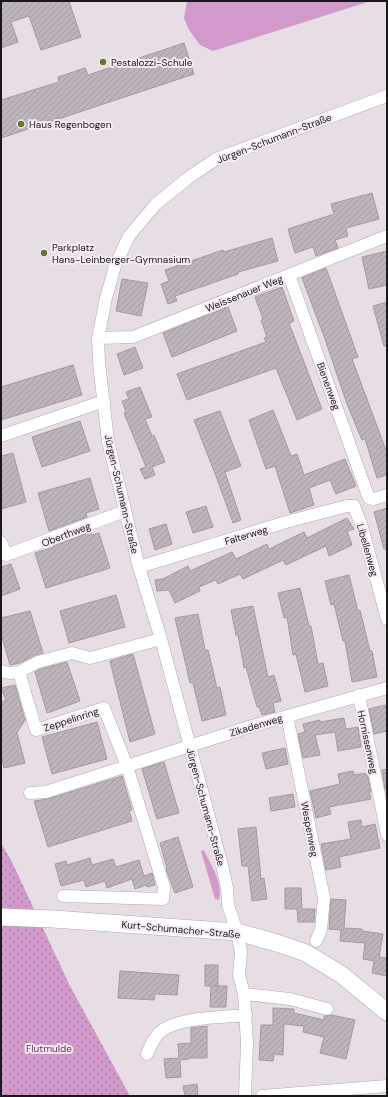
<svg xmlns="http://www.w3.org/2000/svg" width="388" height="1097" font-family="'DM Sans',sans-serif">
<defs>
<pattern id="park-dots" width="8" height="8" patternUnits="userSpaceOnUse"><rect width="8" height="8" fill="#d19aca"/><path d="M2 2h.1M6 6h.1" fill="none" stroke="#a97da3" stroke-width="1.8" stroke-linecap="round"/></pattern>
<pattern id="building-hatch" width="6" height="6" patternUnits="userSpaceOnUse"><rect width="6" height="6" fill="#beb5bc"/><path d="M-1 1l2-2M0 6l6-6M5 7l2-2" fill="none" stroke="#a39ba1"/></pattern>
</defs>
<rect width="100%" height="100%" fill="#e7dee5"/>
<path fill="#d19aca" d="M187 1H371L213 51 200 45 189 30 184 18Z
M204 850C211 866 223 881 219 900L215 899 214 896 201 851Z"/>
<path fill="url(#park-dots)" d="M1 843 12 862 70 986 130 1096H1Z"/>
<path fill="url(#building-hatch)" stroke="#a29aa0" d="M1 1H69L81 37 41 50 29 16 11 22 18 42 1 48Z
M184 43 194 74 1 138V100L59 82 58 77 85 68 88 75Z
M372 193 379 219 346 228 348 236 335 240 338 248 316 256 313 247 295 253 288 229 334 214 331 204Z
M272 238 278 261 238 272V274L175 296 177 301 168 304 161 284 169 281 165 270 223 250 224 252Z
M387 251V285L369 289 362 257Z
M326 268 358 357 352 359 387 453V475L377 478 365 439 362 440 347 404 325 339 302 278Z
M122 279 148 283 141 316 116 311Z
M282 287 294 321 289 323 322 409 297 420 276 368 187 400 177 374 266 342 264 338 267 337 261 320 263 319 255 297Z
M387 302V346H384L373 306Z
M228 307 237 331 172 357 163 333Z
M135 347 143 368 124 375 117 354Z
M73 365 82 395 1 420V387Z
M140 387 152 417 145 419 152 436 154 435 165 462 152 467 155 475 145 479 140 469 146 467 124 413 126 412 122 401 129 399 126 392Z
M273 410 291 456 297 454 304 475 345 459 356 486 336 494 330 480 309 488 314 505 290 513 275 466 266 469 249 420Z
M220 411 241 466 225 472 241 520 233 523 216 476 194 420Z
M80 421 90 451 42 467 32 437Z
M13 453 26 502 1 509V456Z
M90 478 99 509 86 513 87 517 49 531 38 493Z
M206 506 213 527 193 533 186 512Z
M387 508V549H384L374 512Z
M347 518 354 529 347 531 352 545 329 556 326 546 286 565 283 560 243 579 240 574 218 584 216 580 199 587 200 591 175 603 169 590 157 591 155 580 163 579 188 566 190 571 232 552 236 559 267 544 269 549 304 532 307 538Z
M166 524 172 544 155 550 149 529Z
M91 532 92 535 99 533 110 568 46 588 35 553 54 547 53 546Z
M11 564 20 589 1 596V567Z
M349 575 358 611 360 610 370 651H372L377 677 352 682 345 641H343L334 604 331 605 325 581Z
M300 588 309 626H311L318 664 323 663 328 686 305 692 296 654 293 655 287 617 284 618 278 593Z
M116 595 125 627 69 643 60 611Z
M253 606 268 677 274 675 281 701 273 703 275 712 262 715 259 707H257L246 667 244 668 238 635H236L231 610Z
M30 611 43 653 35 655 20 663 10 665 1 634V618Z
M198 614 205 650H208L217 688 220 687 226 715 202 721 193 683H190L175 618Z
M133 654 155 734 130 742 110 661Z
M67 662 80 701 47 713 35 672 41 669Z
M15 685 25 720 17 733 25 763 4 768 1 755V702L6 700 1 688Z
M385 705 387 714V731L374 734 369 709Z
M344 718 346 729 358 727 361 747 338 751 335 732 315 735 320 755 303 758 298 734 305 732 303 724 320 720V722Z
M97 722 107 759 52 774 42 737Z
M285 748 288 764 266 769 262 753Z
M164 762 179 813 157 819 142 769Z
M387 769V789H385L382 770Z
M353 771 354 775 367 773 371 792H369L371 799 329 807 331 814 316 818 310 791 340 784 338 774Z
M122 776 132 810 129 811 132 821 48 847 34 801 48 799Z
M293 794 295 807 271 811 269 798Z
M361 820 362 827 375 824 380 848 339 857 341 867 326 870 321 844 351 839 348 822Z
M256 827 261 879 264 878 267 899 252 901 248 866H242L238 829Z
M178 837 193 887 175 893 166 869 167 868 160 843Z
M90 858 92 865 113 859 116 867 139 860 144 876 152 873 155 885 147 887 146 885 135 889 132 879 107 888 105 881 86 887 84 880 61 886 55 864 66 861 67 865Z
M285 888H301L302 909H315L314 922H298L297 909H285Z
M331 899 346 900 344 928 362 929V931L383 934 379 957 387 958V976L372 973 374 961 363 959 365 943 340 941 341 930 329 929Z
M205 965H218V986H215H227L226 1007H210L211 986H205Z
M120 971 179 975 177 995 155 994 154 1000 118 998Z
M273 1008 294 1009V1013L324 1020V1016L332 1015 355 1020 346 1059 320 1053 324 1037 303 1032 304 1026 284 1024 283 1055 274 1054 273 1061 259 1060 261 1025H273Z
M207 1026V1058H189V1059L180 1060 181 1077 166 1078 164 1059 179 1058 178 1044 191 1043V1028Z
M197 1084 198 1094 196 1096H185L183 1086Z"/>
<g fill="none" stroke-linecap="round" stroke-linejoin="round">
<defs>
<path id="minor" d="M289 275 367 493 369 498 374 499 387 495
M98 338 133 337 387 236
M1 436 104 401
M1 542 6 555 125 511
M139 567 286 522 347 506H354L362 527 387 619
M1 671 9 673 19 672
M359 695 387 835
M287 716 324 898 321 930 316 941
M30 793 46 792 252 726 387 688
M63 896 163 899 164 887 127 766 104 708 36 730 19 672 38 662 72 653 90 658 161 639
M244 994 290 999 327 1009
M147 1054C150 1047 153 1039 159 1033 175 1017 224 1017 246 1015
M245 1096 247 1043 244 994 239 975 241 952 237 932 228 905 227 888 222 865 161 639 139 567 108 441 99 363 98 338 106 298 115 266 129 236 156 204 188 178 216 159 387 96
M262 1096 387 1086"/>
<path id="secondary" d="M1 917 53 919 237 932 277 943 306 953 342 975 387 1012"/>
</defs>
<use href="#minor" stroke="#b1a8af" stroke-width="13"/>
<use href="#secondary" stroke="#b1a8af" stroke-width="18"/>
<use href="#minor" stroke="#fff" stroke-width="12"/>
<use href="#secondary" stroke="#fff" stroke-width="17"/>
</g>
<g fill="#667928" stroke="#f4ebf3" stroke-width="1.5">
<circle cx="103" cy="62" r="4"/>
<circle cx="21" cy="124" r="4"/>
<circle cx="44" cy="253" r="4"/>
</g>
<g text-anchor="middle" stroke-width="4" stroke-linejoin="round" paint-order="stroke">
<g font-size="10" fill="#1b181b" stroke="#f4ebf3" text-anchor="start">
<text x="111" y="66">Pestalozzi-Schule</text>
<text x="29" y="128">Haus Regenbogen</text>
<text x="52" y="251">Parkplatz<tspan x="52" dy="12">Hans-Leinberger-Gymnasium</tspan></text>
</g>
<g font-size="10" fill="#1b181b" stroke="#f4ebf3">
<text transform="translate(274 138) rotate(-21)" y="4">Jürgen-Schumann-Straße</text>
<text transform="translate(244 293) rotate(-22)" y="4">Weissenauer Weg</text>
<text transform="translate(329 386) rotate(70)" y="4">Bienenweg</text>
<text transform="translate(122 494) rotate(77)" y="4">Jürgen-Schumann-Straße</text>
<text transform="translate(66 534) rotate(-21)" y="4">Oberthweg</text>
<text transform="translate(246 535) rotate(-17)" y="4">Falterweg</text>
<text transform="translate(368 550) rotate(74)" y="4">Libellenweg</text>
<text transform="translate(71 719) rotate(-18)" y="4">Zeppelinring</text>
<text transform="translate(256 725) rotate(-17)" y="4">Zikadenweg</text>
<text transform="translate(368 742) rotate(78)" y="4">Hornissenweg</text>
<text transform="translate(206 807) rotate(75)" y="4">Jürgen-Schumann-Straße</text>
<text transform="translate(310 829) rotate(79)" y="4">Wespenweg</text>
<text transform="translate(181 929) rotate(5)" y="4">Kurt-Schumacher-Straße</text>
</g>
<g font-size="10" fill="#772970" stroke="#f4ebf3">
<text x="49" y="1052">Flutmulde</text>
</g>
</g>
<rect width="388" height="1097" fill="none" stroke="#1b181b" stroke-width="4"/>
</svg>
